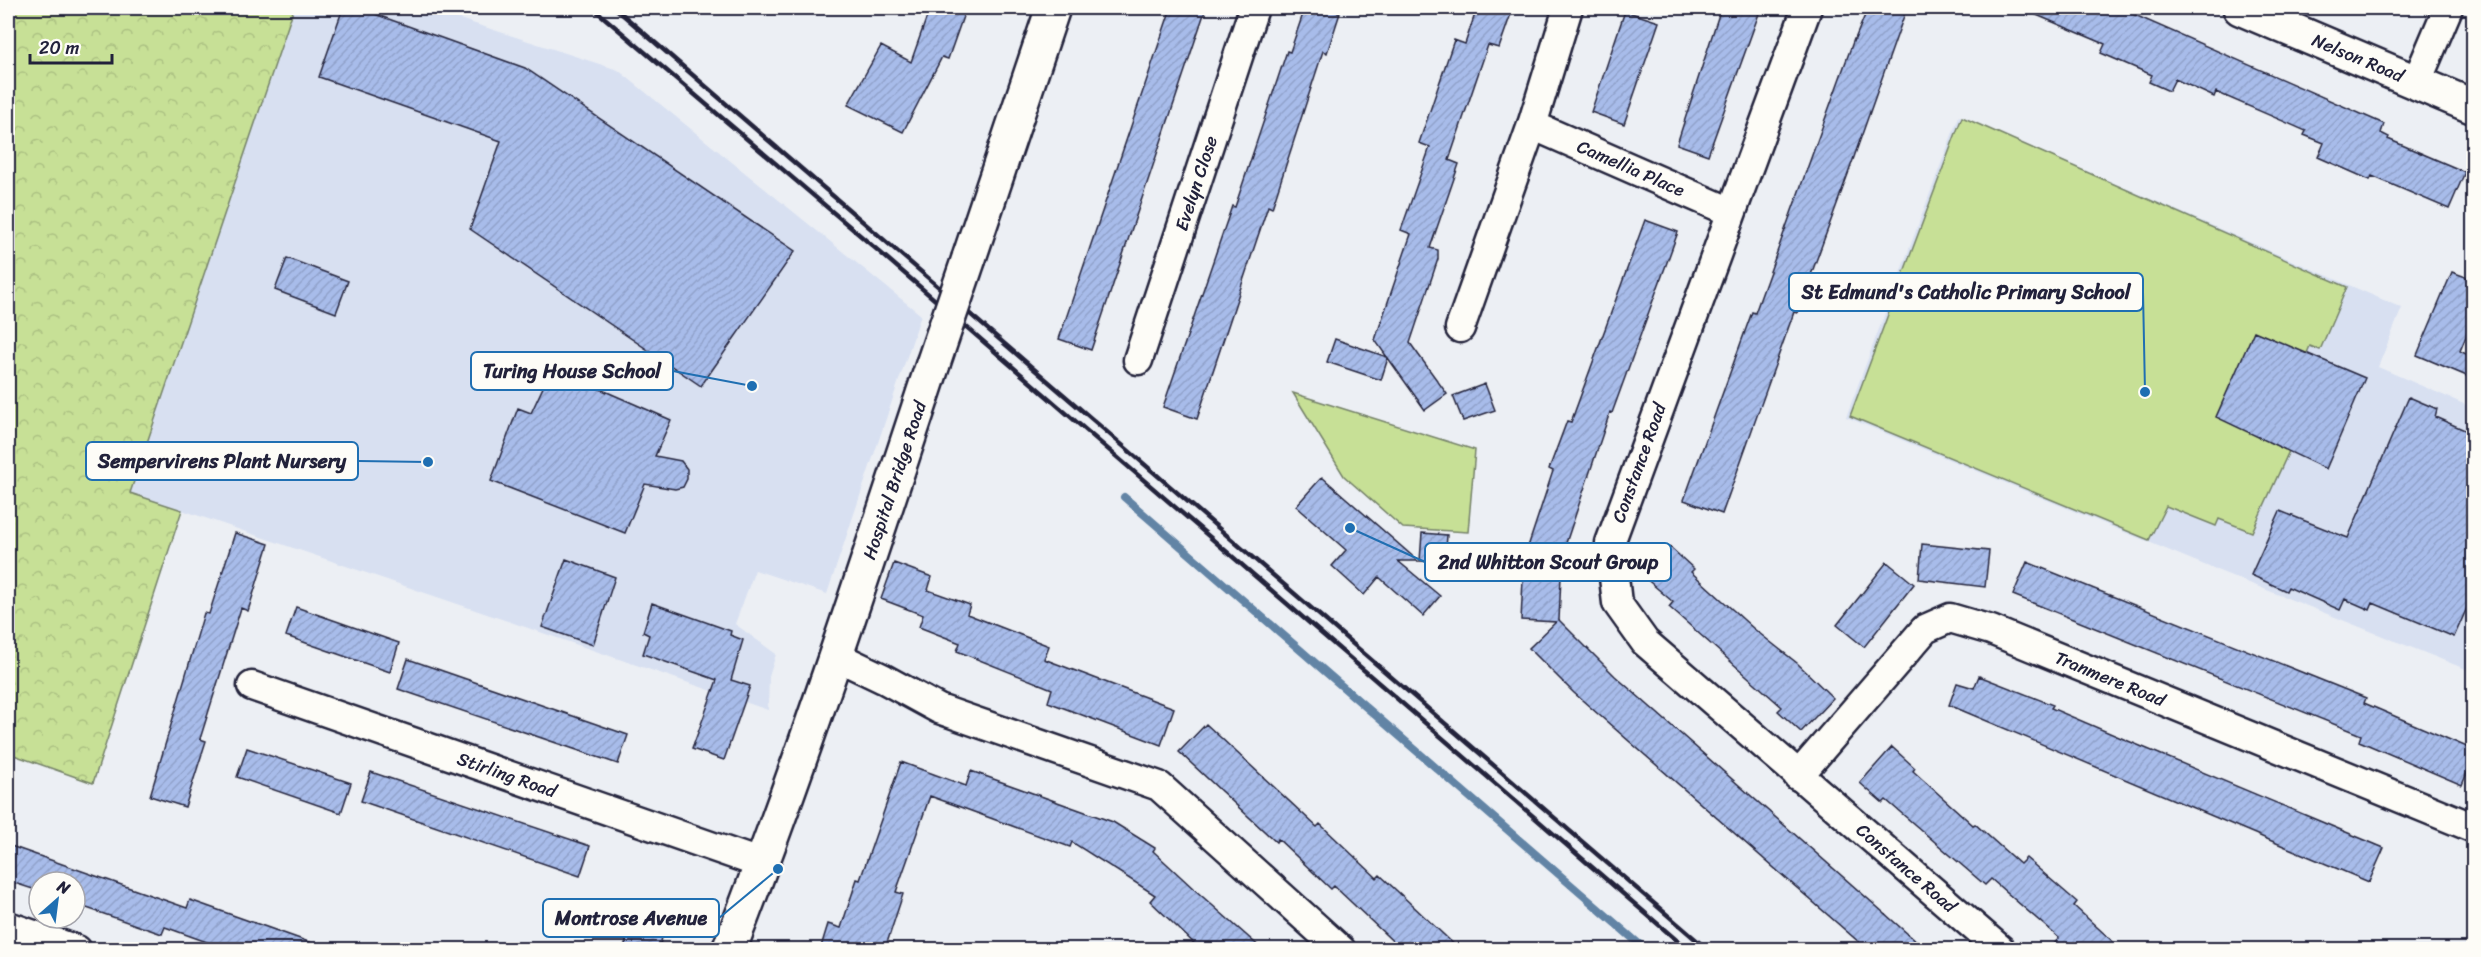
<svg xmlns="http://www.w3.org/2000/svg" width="2481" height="957" font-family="Sriracha,sans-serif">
<defs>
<pattern id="forest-crowns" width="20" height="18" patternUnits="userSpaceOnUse" patternTransform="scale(1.5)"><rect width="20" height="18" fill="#c7e096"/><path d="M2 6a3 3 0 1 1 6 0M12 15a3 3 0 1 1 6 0" fill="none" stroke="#abc082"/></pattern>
<pattern id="building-hatch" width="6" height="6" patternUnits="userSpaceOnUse" patternTransform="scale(1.5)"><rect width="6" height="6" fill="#a8bcea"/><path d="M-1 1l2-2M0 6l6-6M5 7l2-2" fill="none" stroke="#90a1ca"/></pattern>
</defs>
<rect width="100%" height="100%" fill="#eceff4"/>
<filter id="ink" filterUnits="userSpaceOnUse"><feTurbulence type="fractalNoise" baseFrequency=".0167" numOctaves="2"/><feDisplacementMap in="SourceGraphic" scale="12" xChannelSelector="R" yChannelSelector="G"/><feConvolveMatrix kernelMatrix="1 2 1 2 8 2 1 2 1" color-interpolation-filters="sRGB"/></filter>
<g filter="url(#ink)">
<path fill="#d8e0f1" d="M8 8H426L618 70 921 315 827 594 755 570 735 624 776 654 769 677 768 710 182 510 93 783 8 753Z
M1959 116 2402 308 2378 367 2473 408V672L2214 569 1846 417Z"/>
<path fill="#c7e096" stroke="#748168" stroke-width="1.5" d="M1962 117 2347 287 2320 350 2310 346 2269 442 2289 451 2252 532 2219 519 2216 526 2166 506 2149 540 1850 416Z
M1293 393 1475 450 1468 532 1403 528 1344 476Z"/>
<path fill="url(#forest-crowns)" stroke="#748168" stroke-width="1.5" d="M8 8H294L130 493 182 510 93 783 8 753Z"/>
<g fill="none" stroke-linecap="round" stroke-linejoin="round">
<path stroke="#6284a5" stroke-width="8" d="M1124 497 1646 950"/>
</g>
<path fill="url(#building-hatch)" stroke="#22223b" stroke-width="1.5" d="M343 8H358L525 68 795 251 701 386 470 229 501 141 319 77Z
M930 8H966L948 59 942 57 903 132 848 105 881 46 911 62Z
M1171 8H1206L1091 350 1059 339Z
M1305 8H1340L1338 13H1340L1327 53 1323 51 1272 208 1268 206 1197 419 1163 407 1232 206 1235 207 1287 51 1290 52Z
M1477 8H1513L1499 48 1488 45 1449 160 1459 164 1430 248 1438 250V259L1410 343 1447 394 1425 410 1388 358 1381 380 1327 362 1335 339 1387 357 1375 340 1411 234 1401 230 1430 147 1419 143 1454 40 1465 44Z
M1721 8H1761L1708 155 1677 144Z
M1868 8H1891L1905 13 1848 174 1797 313 1794 312 1722 514 1684 500 1752 312 1755 313 1854 39H1855Z
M2020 8H2119L2384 124 2381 133 2389 137 2388 139 2465 172 2449 209 2372 176 2370 180 2318 157 2324 143 2304 135 2306 131 2216 92 2214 97 2175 79 2169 91 2149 82 2152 75 2101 53 2105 44Z
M1625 11 1659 22 1624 124 1591 112Z
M1645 220 1678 232 1612 413 1610 412 1562 555 1559 620 1615 676 1926 950H1868L1574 693 1529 648 1556 622 1521 620 1524 559 1553 471 1549 469 1567 421 1571 422Z
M287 258 348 281 336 313 275 290Z
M2452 272 2474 280V317L2460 351 2474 358V379L2417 355Z
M2254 331 2365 378 2326 469 2216 417Z
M552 368 671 420 655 456 681 461 687 469V479L683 487 675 489 645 484 625 533 491 481 518 408 531 413Z
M1485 384 1495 410 1463 421 1453 396Z
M2409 397 2437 409 2435 417 2474 434V592L2454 637 2373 603 2370 610 2345 599 2340 610 2288 587 2286 591 2251 575 2280 511 2348 538Z
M1322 477 1418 561H1398L1440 596 1423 616 1379 577 1364 595 1332 566 1346 550 1296 506Z
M235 533 269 544 248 611 241 608 200 739 206 741 185 807 150 796 204 613 209 614Z
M1422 533 1447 535 1445 562 1420 561Z
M1922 544 1989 551 1985 587 1919 579Z
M1670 547 1694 569 1691 572 1754 629 1797 663 1833 698 1801 732 1778 711 1782 707 1669 607 1673 602 1644 577Z
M566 559 615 577 593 645 542 627Z
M1887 562 1914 584 1864 647 1837 625Z
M2027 562 2366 698 2364 703 2474 750V756L2462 785 2359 741 2361 735 2013 595Z
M894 563 932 577 928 590 970 605 967 614 1049 646 1044 659 1174 708 1161 745 1048 702 1052 689 957 651 960 643 919 627 923 615 881 599Z
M652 603 731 631 730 635 743 640 731 680 750 686 724 760 692 749 717 680 643 654 649 635 643 632Z
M296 607 399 643 390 672 286 636Z
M408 659 628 735 618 764 398 689Z
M1979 676 2053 705 2051 708 2133 743 2384 848 2369 882 1949 705 1957 683 1974 688Z
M1206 724 1317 827 1320 824 1377 878 1380 875 1460 950H1402L1334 886 1331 889 1278 839 1276 842 1179 752Z
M1892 747 1915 768 1913 771 1973 825 1975 824 2020 864 2026 858 2077 902 2074 906 2122 950H2049L2059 938 1991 879 1985 885 1886 800 1883 803 1860 783Z
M247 748 351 783 341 813 237 777Z
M901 762 966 786 971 771 1113 822 1155 848 1153 851 1195 890 1263 950H1201L1150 901 1155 895 1072 842 1070 847 930 796 896 892 903 894 887 943 893 945 892 950H820L828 924 841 928 857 879 860 880Z
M371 772 590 846 580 876 361 801Z
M8 845 187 908 190 900 320 946 319 950H229L165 927 162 934 75 904V882H39V891L8 881Z
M639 904 670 914 658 950H623Z"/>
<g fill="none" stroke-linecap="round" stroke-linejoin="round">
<defs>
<g id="street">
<path id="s1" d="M1807 8 1610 543 1617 603 1645 642 2001 950"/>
<path d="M2417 81 2448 8"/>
<path id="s2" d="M1532 125 1731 212"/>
<path d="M1460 328 1532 125 1568 8"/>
<path id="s3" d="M1138 360 1254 8"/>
<path d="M836 656 884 679 939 709 1159 786 1341 950"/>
<path id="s4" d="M252 686 762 864"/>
<path id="s5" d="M1798 776 1925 629 1950 618 1991 630 2474 828"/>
<path d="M8 926 77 950"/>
</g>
<g id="secondary">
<path id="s6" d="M2240 8 2474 107"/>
<path d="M969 258 1053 8"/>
<path id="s7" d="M729 950C804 757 868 561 933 364"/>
</g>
</defs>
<use href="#street" stroke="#22223b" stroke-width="33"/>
<use href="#secondary" stroke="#22223b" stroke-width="38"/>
<use href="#street" stroke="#fdfcf7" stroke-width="28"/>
<use href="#secondary" stroke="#fdfcf7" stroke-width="33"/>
<path stroke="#22223b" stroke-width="4.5" d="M593 8 875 248 1688 950
M615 8 1708 950"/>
<defs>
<path id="secondary-bridge" d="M933 364 969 258"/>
</defs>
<use href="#secondary-bridge" stroke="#22223b" stroke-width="38" stroke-linecap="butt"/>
<use href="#secondary-bridge" stroke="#fdfcf7" stroke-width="33"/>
</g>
</g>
<g text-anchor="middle" stroke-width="4.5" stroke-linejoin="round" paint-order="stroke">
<g font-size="18" fill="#22223b" stroke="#fdfcf7">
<text dy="6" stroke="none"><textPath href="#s6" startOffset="128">Nelson Road</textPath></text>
<text dy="6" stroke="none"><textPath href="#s2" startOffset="108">Camellia Place</textPath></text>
<text dy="6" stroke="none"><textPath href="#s3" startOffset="186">Evelyn Close</textPath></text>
<text transform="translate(1639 463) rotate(-70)" y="6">Constance Road</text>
<text dy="6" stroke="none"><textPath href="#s7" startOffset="498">Hospital Bridge Road</textPath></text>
<text dy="6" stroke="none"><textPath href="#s5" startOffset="393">Tranmere Road</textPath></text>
<text dy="6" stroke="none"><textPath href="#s4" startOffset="270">Stirling Road</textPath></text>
<text dy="6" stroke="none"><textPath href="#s1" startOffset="1024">Constance Road</textPath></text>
</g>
</g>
<path fill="none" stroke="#1f6fb2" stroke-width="2" d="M2145 392L2143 292M752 386L673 371M428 462L358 461M1350 528L1425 562M778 869L719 918"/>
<g fill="#1f6fb2" stroke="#fdfcf7" stroke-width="2">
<circle cx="2145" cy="392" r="6"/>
<circle cx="752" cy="386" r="6"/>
<circle cx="428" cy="462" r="6"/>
<circle cx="1350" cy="528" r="6"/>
<circle cx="778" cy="869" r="6"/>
</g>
<g fill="#fdfcf7" stroke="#1f6fb2" stroke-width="2">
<rect x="1789" y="273" width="354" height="38" rx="6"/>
<rect x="471" y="352" width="202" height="38" rx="6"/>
<rect x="86" y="442" width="272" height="38" rx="6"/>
<rect x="1425" y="543" width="246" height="38" rx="6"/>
<rect x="543" y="899" width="176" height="38" rx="6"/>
</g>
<g font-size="20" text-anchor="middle" font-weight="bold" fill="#22223b">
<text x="1966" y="299">St Edmund's Catholic Primary School</text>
<text x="572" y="378">Turing House School</text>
<text x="222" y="468">Sempervirens Plant Nursery</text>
<text x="1548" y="569">2nd Whitton Scout Group</text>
<text x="631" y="925">Montrose Avenue</text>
</g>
<rect width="2481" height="957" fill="none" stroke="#fdfcf7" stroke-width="30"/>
<rect x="15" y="15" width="2451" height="927" fill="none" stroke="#22223b" stroke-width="2" filter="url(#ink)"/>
<g transform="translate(57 900) rotate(28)"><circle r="28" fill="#fdfcf7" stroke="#a5a5ac" stroke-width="1.5"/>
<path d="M0-4.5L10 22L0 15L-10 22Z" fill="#1f6fb2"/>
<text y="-9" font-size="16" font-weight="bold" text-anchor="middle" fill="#22223b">N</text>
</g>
<path d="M30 54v9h82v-9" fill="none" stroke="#22223b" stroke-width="3"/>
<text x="39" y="54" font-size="18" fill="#22223b" stroke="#fdfcf7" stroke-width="4.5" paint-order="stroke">20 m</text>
</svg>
